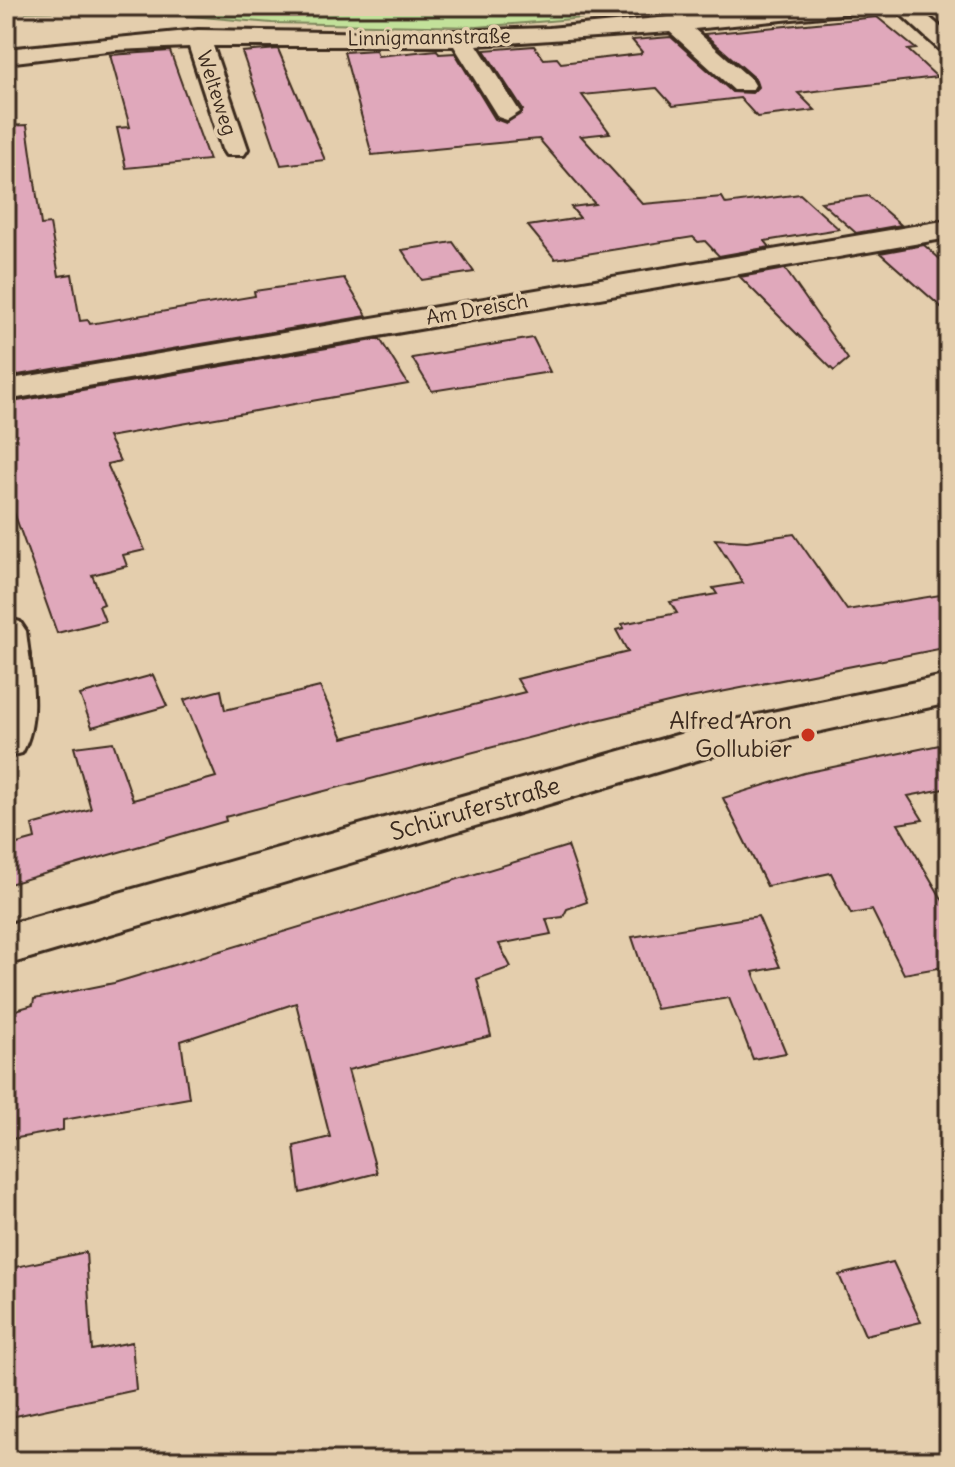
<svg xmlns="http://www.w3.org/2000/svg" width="955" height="1467" font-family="Delius,sans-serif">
<rect width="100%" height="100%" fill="#e4cead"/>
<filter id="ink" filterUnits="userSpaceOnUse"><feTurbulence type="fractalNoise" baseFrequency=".0125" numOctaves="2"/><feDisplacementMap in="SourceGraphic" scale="16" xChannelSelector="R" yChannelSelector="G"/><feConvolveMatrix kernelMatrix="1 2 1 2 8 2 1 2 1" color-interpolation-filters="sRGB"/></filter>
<g filter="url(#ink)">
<path fill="#c2e19a" stroke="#7e865c" stroke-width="2" d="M6 6H724L477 27 272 23 123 10 6 12Z"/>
<path fill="#e0a8bb" stroke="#3b2a1e" stroke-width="2" d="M877 17 916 49 908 50 937 77 798 93 815 110 757 117 740 98 673 106 657 88 582 95 610 133 581 136 643 204 722 197 726 204 800 194 839 229 765 241 770 247 719 256 705 241 698 242 693 237 555 259 528 226 580 218 571 207 595 204 539 139 372 155 344 52 376 50 378 56 437 50 439 54 455 53 495 119 506 123 523 110 484 50 534 46 544 59 557 58 561 63 640 54 642 52 632 40 671 37 732 92 752 93 758 87 755 78 704 34Z
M278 49 325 160 281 165 242 52Z
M170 51 209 160 126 168 117 128 130 127 110 55Z
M27 125 41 225 50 224 59 276 72 274 80 321 88 320 90 324 255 296 254 291 344 278 367 316 6 377V126Z
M868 196 901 225 856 233 821 202Z
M453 242 474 272 422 280 402 250Z
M924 245 949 267V314L880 253Z
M785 269 848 359 834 371 740 277Z
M533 338 550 372 432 391 412 358Z
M380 339 408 384 108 437 120 461 107 464 145 550 123 555 127 566 92 575 104 604 99 606 105 621 57 633 6 490V403Z
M794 534 847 610 940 595 949 607V647L685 699 593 721 225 817 226 821 6 885V847L35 839 32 825 91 809 74 747 113 742 133 800 216 777 184 700 221 690 225 710 320 687 343 738 525 692 517 679 628 652 616 630 624 628 622 624 677 613 670 602 717 594 713 588 743 583 715 539 747 541Z
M153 675 167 706 92 727 80 695Z
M949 743V788L908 796 923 820 898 824 949 911V966L904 974 872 910 851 914 831 873 767 886 723 798 804 773Z
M568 846 587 902 567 909 563 917 546 919 551 934 499 944 511 967 477 979 491 1036 348 1070 377 1173 300 1193 294 1146 330 1137 296 1003 181 1041 189 1098 63 1120V1130L6 1140V1013L33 1005 34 999 114 983Z
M758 916 780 967 753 972 786 1053 753 1059 729 998 656 1009 632 937Z
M86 1252 92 1350 132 1342 136 1390 6 1418V1269Z
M893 1262 921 1322 865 1335 839 1275Z"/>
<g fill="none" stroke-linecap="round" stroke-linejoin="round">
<defs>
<path id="minor" d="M788 6H863L852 13 694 29 752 80 755 85 752 90H734L670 32 477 45 520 112 507 120 498 117 454 46H213L248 149 244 155H226L222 149 189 47 116 50 6 63V49L198 30 392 33 549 28Z
M892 6H916L949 34V53L941 51Z
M949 220V238L6 400V380Z
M6 618 20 622 26 631C30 669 42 718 22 753L6 757Z"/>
<path id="secondary" d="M949 675V703L721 753 6 965V925L719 723Z"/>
</defs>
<use href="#minor" stroke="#3b2a1e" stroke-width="6"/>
<use href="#secondary" stroke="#3b2a1e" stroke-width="6"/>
<path stroke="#3b2a1e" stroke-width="3" stroke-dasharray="1 3" stroke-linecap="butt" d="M153 6 167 9"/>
<use href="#minor" fill="#e4cead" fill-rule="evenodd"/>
<use href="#secondary" fill="#e4cead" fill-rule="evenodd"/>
</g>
</g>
<circle fill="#c8321e" stroke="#e4cead" stroke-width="3" cx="808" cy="735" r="8"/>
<g text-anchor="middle" stroke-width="7" stroke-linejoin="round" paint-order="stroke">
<g font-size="20" fill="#3b2a1e" stroke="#e4cead">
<text transform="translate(429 37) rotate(-1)" y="7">Linnigmannstraße</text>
<text transform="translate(217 93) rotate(72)" y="7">Welteweg</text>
<text transform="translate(477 309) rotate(-10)" y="7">Am Dreisch</text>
</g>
<g font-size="24" fill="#3b2a1e" stroke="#e4cead" text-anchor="end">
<text x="792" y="729">Alfred Aron<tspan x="792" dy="28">Gollubier</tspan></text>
</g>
<g font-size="24" fill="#3b2a1e" stroke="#e4cead">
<text transform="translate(475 809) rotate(-16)" y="8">Schüruferstraße</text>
</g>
</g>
<rect width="955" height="1467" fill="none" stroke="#e4cead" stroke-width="32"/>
<rect x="16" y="16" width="923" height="1435" fill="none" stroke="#3b2a1e" stroke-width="3" filter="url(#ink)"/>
</svg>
